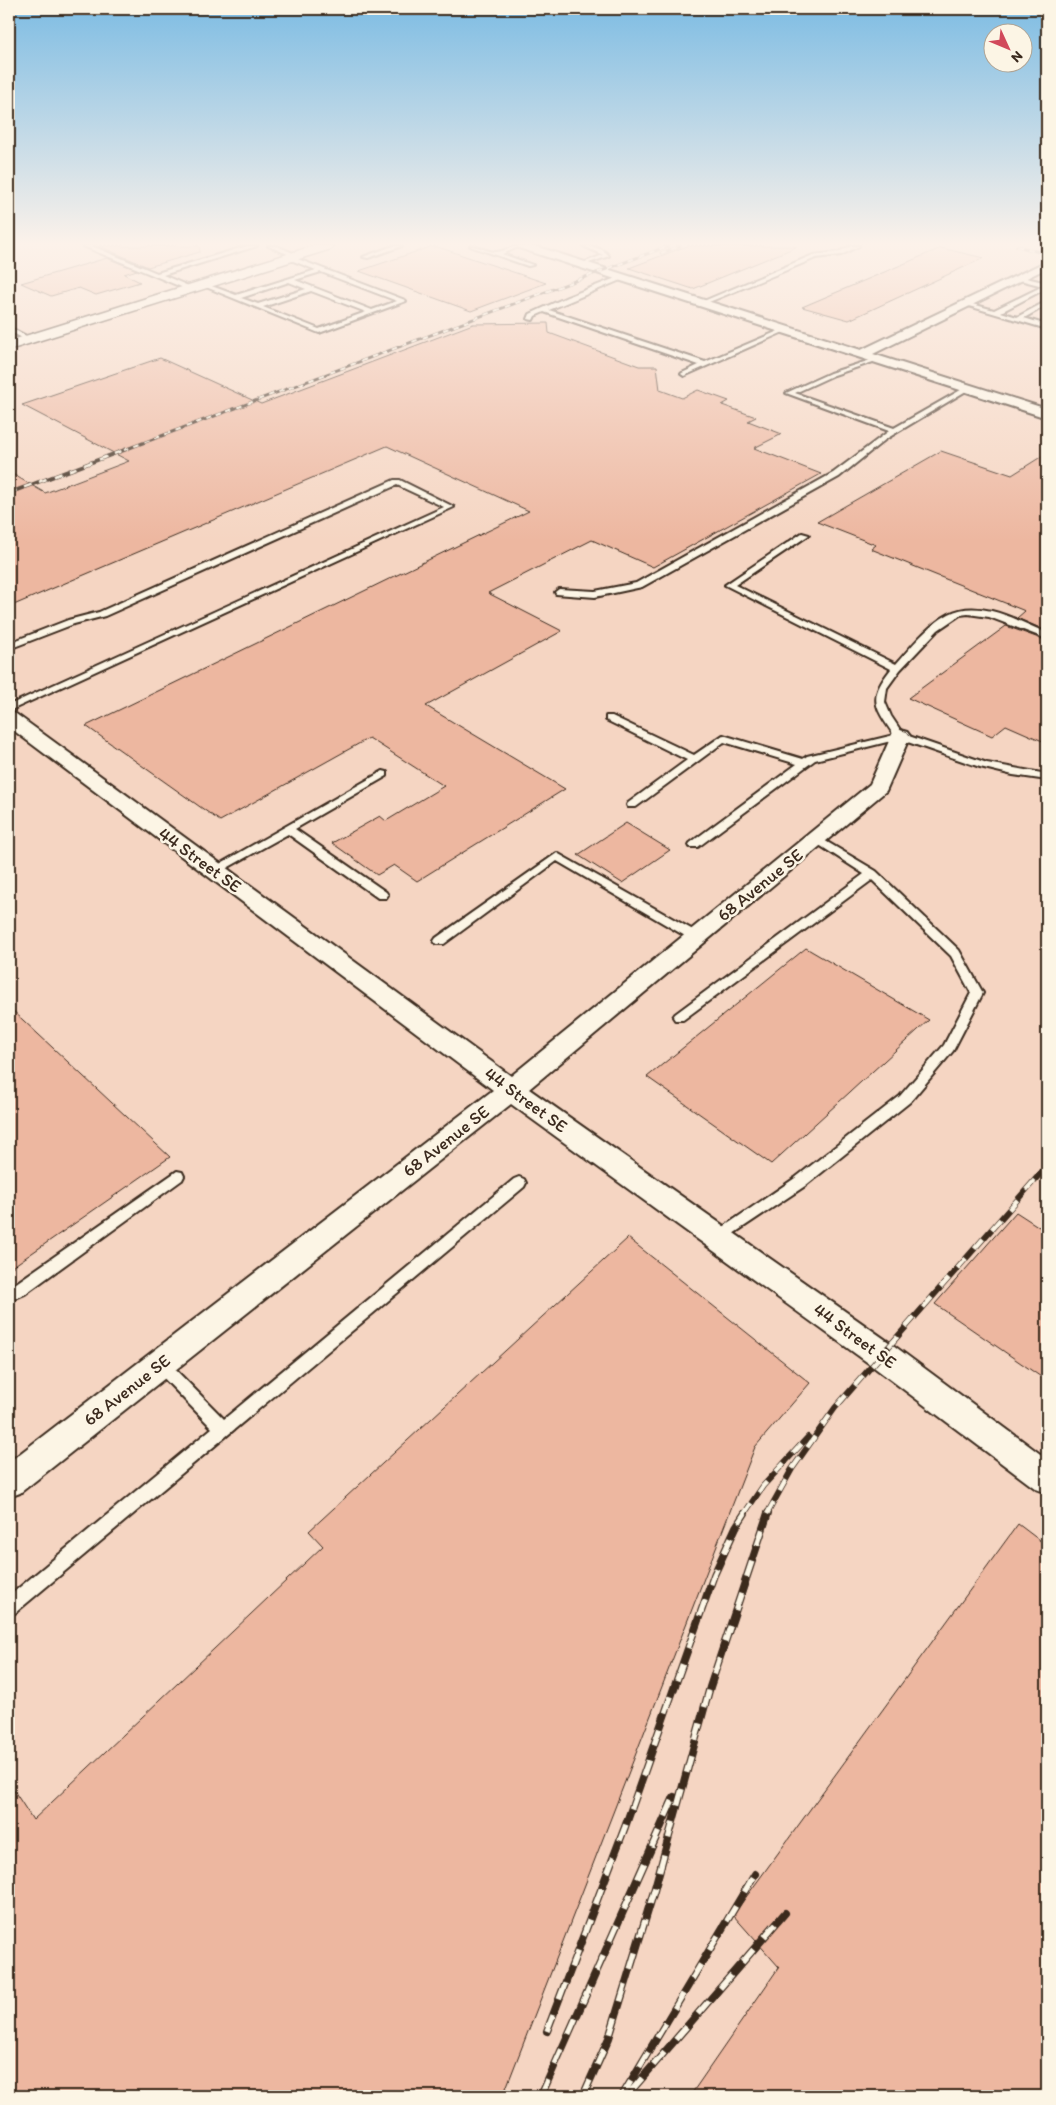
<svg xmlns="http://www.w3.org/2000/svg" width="1056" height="2105" font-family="Itim,sans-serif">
<rect width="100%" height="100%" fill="#f8e2d0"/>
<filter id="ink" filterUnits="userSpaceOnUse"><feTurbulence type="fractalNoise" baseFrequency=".02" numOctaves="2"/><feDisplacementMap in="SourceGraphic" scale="10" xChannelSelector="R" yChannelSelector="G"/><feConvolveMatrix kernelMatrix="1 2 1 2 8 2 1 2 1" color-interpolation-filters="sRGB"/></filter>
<g filter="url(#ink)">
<path fill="#f5d5c2" d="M9 246H1047V2096H9Z"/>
<path fill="#edb7a0" stroke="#3b2a1e" d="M99 246H199L200 252 148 267Z
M687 246H796V247L693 289 629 268Z
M430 247H438L546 283 471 311 359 271Z
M941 248 984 258 849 320 802 307Z
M107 258 137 270 124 274 140 282 96 295 79 288 51 296 21 283Z
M548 323 549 333 639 366H657L660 390 682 398 698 390 729 401 722 405 756 417 748 421 782 434 754 448 821 474 653 567 592 540 488 593 562 631 426 706 565 789 417 881 394 865 377 875 332 843 380 816 386 821 444 786 369 738 220 821 86 726 529 511 387 446 9 607V472L45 493 129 461 22 405 160 358 261 404 473 324Z
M941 451 1012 475 1047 453V631L1017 618 1025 611 871 549 876 545 817 522Z
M1006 626 1047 641V743L1006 725 992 736 908 698Z
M626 823 670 850 622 883 578 855Z
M806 948 929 1020 771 1164 647 1077Z
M9 1007 170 1157 9 1269Z
M1016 1212 1047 1232V1381L935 1304Z
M628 1238 810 1383 755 1447 503 2096H9V1783L33 1820 323 1546 309 1531Z
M1018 1524 1047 1546V2096H690L779 1967 733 1915Z"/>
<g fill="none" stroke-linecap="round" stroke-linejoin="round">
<defs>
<path id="lane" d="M83 246H92L157 273 247 246H257L163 275 193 288 191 291Z
M268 246H277L300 256 295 257Z
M393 246H402L368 258 363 257Z
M470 246C479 246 487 252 496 252 503 252 511 246 521 246L502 254 533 265 528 266Z
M583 246C593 246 603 248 609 256L580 266V264L603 255Z
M851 246H859L841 255 816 258 704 304 699 303 813 255 838 252Z
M290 256 405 300 406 301 319 333 201 285 206 284 236 295 316 270 288 259ZM321 272 397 301 372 310 295 280ZM289 282 306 289 258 304 241 298ZM311 291 366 312 319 329 263 307Z
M621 276 623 279 549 310 705 362 783 329 788 330 684 376 681 374 682 373 699 365 544 312 535 316 533 320 528 319 530 314 567 297Z
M1018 276 1047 283V288L1001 312 1017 317 1047 301V305L1024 318 1047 325V329L962 304 965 302 994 310 1043 286 1016 279Z
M9 327 32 339 33 340 28 341 9 331Z
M877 358 882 359 834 375 795 393 894 428 966 387 971 388 886 439 839 477 642 587 595 597 556 594 555 592 559 589 595 591 636 583 833 473 889 431 786 393 830 373Z
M394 480H400L454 507 9 711V705L444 507 397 485 105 616 74 624 9 649V643L68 620 99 612Z
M802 533 809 535 735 585 896 664C911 647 928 625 949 614 979 598 1019 621 1047 633V639L989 617 968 614 960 615 938 630 900 670 887 688 885 702 891 716 903 734 987 763 1047 774V780L1013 775 980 767 899 739 815 760 698 847H690L689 845 690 843 797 764 724 742 636 807H628L627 805 628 803 687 760 606 720V716H612L694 755 723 735 803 759 807 756 894 735C874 706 868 698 891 669L725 585Z
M383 771 387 772V776L295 829 386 892 388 895 386 898H378L288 834 218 873 214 874 209 870Z
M817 836 876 871 959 950 983 993 953 1051 910 1102 805 1186 718 1244 713 1242 711 1238 713 1234 795 1178 900 1096 944 1045 971 993 951 956 872 880 683 1020H675L673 1017 675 1014 864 874 813 841 812 839Z
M557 853 700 934 702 937 696 941 692 940 557 861 444 944H436L434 941 436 938Z
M177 1171 182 1172 184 1176 182 1180 25 1294 9 1301V1288Z
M519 1177 524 1179 526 1183 524 1187 15 1613 9 1616V1596L212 1428 155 1369 152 1364 155 1359 160 1357 165 1359 224 1419 514 1179Z"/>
<path id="street" d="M518 246H535L861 350 1047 261V268L873 354 1047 409V418L519 248Z
M9 712 16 714 511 1076 870 784 893 732 900 730 907 732 910 736 886 791 529 1089 893 1345 1047 1459V1493L1036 1489 871 1365 511 1104 20 1493 9 1497V1462L493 1090 9 727Z"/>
<path id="secondary" d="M313 246H333L331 249 9 350V341Z"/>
</defs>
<use href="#lane" stroke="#3b2a1e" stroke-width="4"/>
<use href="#street" stroke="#3b2a1e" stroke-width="4"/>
<use href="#secondary" stroke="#3b2a1e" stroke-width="3"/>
<use href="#lane" fill="#fcf5e5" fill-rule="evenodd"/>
<use href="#street" fill="#fcf5e5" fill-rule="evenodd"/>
<use href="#secondary" fill="#fcf5e5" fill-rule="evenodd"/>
<defs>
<path id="rail-far3" d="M1017 246 1047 254
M661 253 680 246
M124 450 668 246"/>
<path id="rail-far2" d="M9 493 127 449"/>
<path id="rail-far1" d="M744 1514 763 1486 808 1437
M767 1514 792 1469 835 1408 1047 1166"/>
<path id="rail" d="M547 2031 625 1827 714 1575 736 1527 745 1513
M631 2091 785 1913
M541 2096 674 1797
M583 2096 609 2038 654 1891 710 1687 768 1513
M622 2096 755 1874"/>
</defs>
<use href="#rail-far3" stroke="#3b2a1e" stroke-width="3"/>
<use href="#rail-far2" stroke="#3b2a1e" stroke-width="4"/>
<use href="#rail-far1" stroke="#3b2a1e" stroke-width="6"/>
<use href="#rail" stroke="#3b2a1e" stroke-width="8"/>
<use href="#rail-far3" stroke="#fcf5e5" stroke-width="2" stroke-dasharray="5.5" stroke-linecap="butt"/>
<use href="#rail-far2" stroke="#fcf5e5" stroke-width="2.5" stroke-dasharray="8" stroke-linecap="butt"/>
<use href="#rail-far1" stroke="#fcf5e5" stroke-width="4.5" stroke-dasharray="13" stroke-linecap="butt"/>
<use href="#rail" stroke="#fcf5e5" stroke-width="5.5" stroke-dasharray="17" stroke-linecap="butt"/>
</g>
</g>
<linearGradient id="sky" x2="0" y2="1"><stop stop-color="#7dbce3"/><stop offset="0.45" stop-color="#fcf2ea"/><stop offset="1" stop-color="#fcf2ea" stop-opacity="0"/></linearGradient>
<rect width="1056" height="541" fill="url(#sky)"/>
<g text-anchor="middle" stroke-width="5" stroke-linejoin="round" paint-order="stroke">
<g font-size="18" fill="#3b2a1e" stroke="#fcf5e5">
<text transform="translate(200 860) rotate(36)" y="6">44 Street SE</text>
<text transform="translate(760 885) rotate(-39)" y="6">68 Avenue SE</text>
<text transform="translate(526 1100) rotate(36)" y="6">44 Street SE</text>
<text transform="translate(446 1141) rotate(-38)" y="6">68 Avenue SE</text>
<text transform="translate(855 1336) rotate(36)" y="6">44 Street SE</text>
<text transform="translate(127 1390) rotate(-38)" y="6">68 Avenue SE</text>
</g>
</g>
<rect width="1056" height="2105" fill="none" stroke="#fcf5e5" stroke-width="30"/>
<rect x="15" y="15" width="1026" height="2075" fill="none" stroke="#3b2a1e" stroke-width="2" filter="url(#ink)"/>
<g transform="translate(1008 48) rotate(134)"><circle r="24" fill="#fcf5e5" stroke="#afa495"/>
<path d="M0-4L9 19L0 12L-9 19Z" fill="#d1495b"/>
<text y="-8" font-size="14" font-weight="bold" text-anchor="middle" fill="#3b2a1e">N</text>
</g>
</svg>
